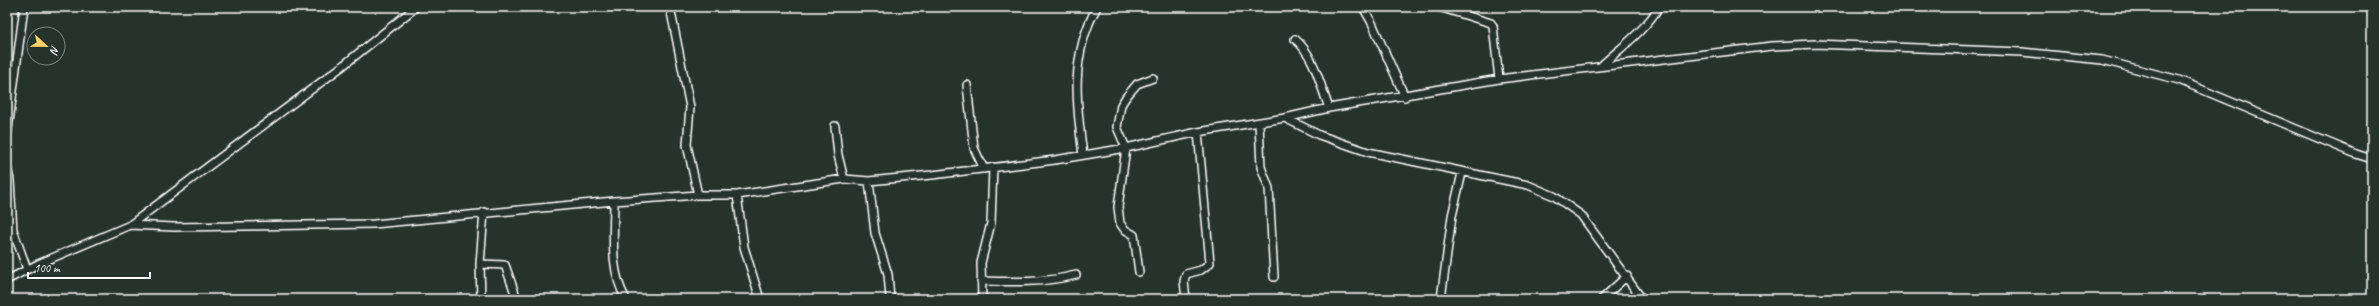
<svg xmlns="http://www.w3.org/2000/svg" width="2379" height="306" font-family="Caveat,sans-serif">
<rect width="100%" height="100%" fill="#26332d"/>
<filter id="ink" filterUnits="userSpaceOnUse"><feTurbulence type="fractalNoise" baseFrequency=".025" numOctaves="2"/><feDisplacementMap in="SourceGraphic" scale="8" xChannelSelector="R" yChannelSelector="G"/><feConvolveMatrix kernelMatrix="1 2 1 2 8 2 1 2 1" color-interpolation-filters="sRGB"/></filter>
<g filter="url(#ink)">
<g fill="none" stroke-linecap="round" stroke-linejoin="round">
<defs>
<path id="street" d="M670 7 690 107 687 145 698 195
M1363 7 1372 23 1405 97
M1439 7 1491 23 1493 26 1499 79
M1295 39C1315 56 1320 85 1329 108
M1602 65C1622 47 1645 30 1659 7
M967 85 974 148 984 169
M1285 118 1319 135 1368 152 1528 185 1554 196 1581 215 1642 299
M1259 123 1261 167 1269 188 1274 277
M835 126 838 155 844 179
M7 137 24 7
M1083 155C1076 103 1070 55 1097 7
M7 167 10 180 13 230 27 269
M869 181 875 233 888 274 890 299
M737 195 744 247 760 299
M614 201C614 232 609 271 626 299
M130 225 340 68 416 7
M480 264 505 265 517 299
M1139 272 1134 235 1124 229 1120 223 1118 207 1126 148 1117 127 1121 105 1126 97 1137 84 1153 78
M7 280 38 264 130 225 174 227 374 224 614 201 698 195H737L844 179 869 181 932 175 1055 160 1126 148 1198 132 1285 118 1329 108 1499 79 1772 46 1815 44 2022 52 2102 60 2179 80 2356 154 2372 159
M981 281C1013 282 1045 283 1076 275
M481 299 480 264 484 212
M982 299 981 263 991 223 993 167
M1186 299 1184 281 1186 274 1201 270 1210 263 1198 132
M1441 299 1452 216 1462 173
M1602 299 1627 276"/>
</defs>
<use href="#street" stroke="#fff" stroke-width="10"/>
<use href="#street" stroke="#26332d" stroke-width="7"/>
</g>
</g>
<rect width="2379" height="306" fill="none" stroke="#26332d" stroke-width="24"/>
<rect x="12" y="12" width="2355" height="282" fill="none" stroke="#fff" stroke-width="1.5" filter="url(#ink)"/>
<g transform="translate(46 46) rotate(112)"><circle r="19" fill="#26332d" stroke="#7d8581"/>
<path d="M0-3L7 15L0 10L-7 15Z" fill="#ffd166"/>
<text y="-6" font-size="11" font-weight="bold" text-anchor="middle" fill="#ffffff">N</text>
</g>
<path d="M28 272v6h122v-6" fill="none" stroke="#ffffff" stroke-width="2"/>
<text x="34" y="272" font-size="12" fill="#ffffff" stroke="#26332d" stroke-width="3" paint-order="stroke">100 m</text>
</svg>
